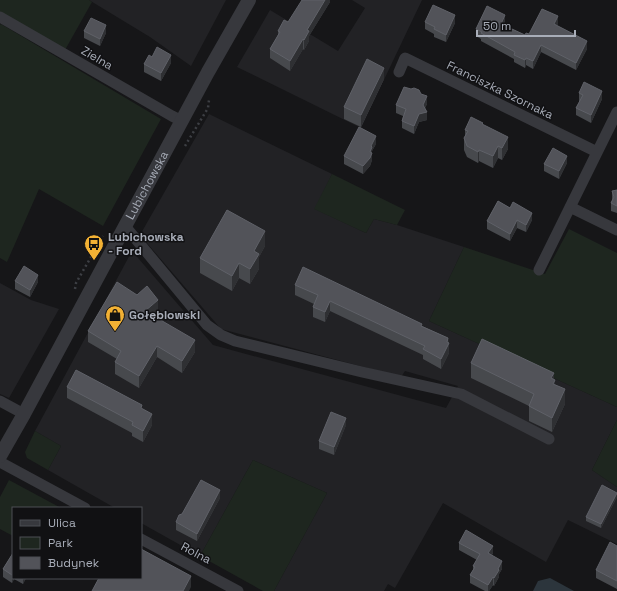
<svg xmlns="http://www.w3.org/2000/svg" width="617" height="591" font-family="'Space Grotesk',sans-serif">
<rect width="100%" height="100%" fill="#161618"/>
<path fill="#222225" d="M89 0H226L191 66 150 37Z
M352 0H422L361 128 237 67 270 10 338 51 365 8Z
M209 114 332 174 315 209 366 233 374 219 397 225 464 247 429 321 617 407V420L592 470 617 487V544L568 520 546 562 443 503 395 588 388 584 384 591H274L327 493 253 460 200 556 141 523V508H115L48 470 61 446 35 431 132 251 213 345 446 408 458 386 405 371 401 377 221 329 140 235Z
M0 283 31 300 59 309 9 398 0 394Z"/>
<path fill="#1e261f" d="M0 0H89L92 2 65 50 0 12Z
M1 24 161 119 103 226 39 189 7 262 0 258V25Z
M332 174 405 210 397 225 374 219 366 233 314 209Z
M569 229 617 253V407L429 321 464 247 545 274Z
M617 420V487L592 470Z
M35 431 61 446 48 470 27 458 25 452Z
M253 460 327 493 274 591H263L200 556Z
M9 480 61 508H13V536L0 529V497Z"/>
<path fill="#2c353c" d="M550 578 574 591H533L538 581Z"/>
<g fill="none" stroke-linecap="round" stroke-linejoin="round">
<path stroke="#3d3f44" stroke-width="2.5" stroke-dasharray="2 3" stroke-linecap="butt" d="M185 146 208 108 209 100
M75 289 76 283 103 236"/>
<path stroke="#37383d" stroke-width="11" d="M0 17 172 116 182 121
M399 72 405 58 597 152
M570 207 617 230
M125 226 207 325 221 335 235 341 362 372 461 394 549 439
M539 270 617 112
M0 401 24 414
M0 462 85 508
M141 539 238 591"/>
<path stroke="#37383d" stroke-width="14" id="s1" d="M0 456 24 414 208 72 249 0"/>
</g>
<path fill="#47494d" d="M330 0V2L309 36V41L304 50 303 49 290 71 270 58V49L278 35V31L288 22Z
M425 22 455 23 446 42 434 37V34L425 29Z
M505 22 504 25 525 35 558 24 556 26 587 49 576 70 541 52 533 69 526 65 525 68 514 62V59L481 41V39L476 36V29Z
M84 31 106 33 100 46 84 38Z
M152 57 171 63 161 81 144 72V64Z
M384 79 361 127 344 119V107Z
M579 93 602 99 591 123 576 115V108L580 101H579Z
M421 94 427 104 425 108 427 120 419 122 414 134 402 128V121L403 116 396 113V105Z
M483 125 508 149 502 160 498 158 493 168 479 161 478 163 467 157 464 150V138L465 136V130Z
M376 144 372 151V160L370 166 363 174 344 164V156Z
M567 163 559 179 544 171V164Z
M617 190V213L611 211V203L612 200V191Z
M498 201 532 220 526 232 517 228 510 241 487 229V221Z
M265 246 259 257V269L250 284 239 278 232 291 200 273V258Z
M15 281 38 282 30 297 15 289Z
M295 285 422 326 448 338 449 353 441 369 423 359V355L330 311 325 322 313 317V307L314 304 295 295Z
M158 312 153 316 195 352 182 373 157 357 139 388 115 374V362L117 359 88 342V331Z
M471 363 554 379 555 384 565 404 552 432 529 421V406L471 378Z
M67 387 142 409 152 425 143 442 132 436V433L67 398Z
M346 425 334 455 319 449V441Z
M617 497 601 528 586 521V517Z
M220 498 197 541 176 530V522L182 514Z
M459 543 493 553 492 555 502 569 499 574V577L494 586 493 585 489 591H485L470 583V575L473 570V566L477 560 459 550Z
M617 546V589L596 578V570Z
M13 553V578H26L23 584 14 579 12 583 3 577V569Z"/>
<path fill="#2f3033" d="M325 0H330V2L309 36V41L304 50V40L307 30Z
M455 15V23L446 42V35Z
M505 15V22L501 31V24Z
M558 16V24L554 32V24Z
M106 25V33L100 46V39Z
M303 39V49L290 71V61Z
M587 41V49L576 70V63Z
M541 45V52L533 69V61Z
M171 55V63L161 81V73Z
M526 58V65L525 68V60Z
M384 68V79L361 127V115Z
M602 91V99L591 123V115Z
M427 96V104L423 112V105Z
M427 112V120L419 122 414 134V126L419 114Z
M376 136V144L372 151V160L370 166 363 174V166L370 152 371 146Z
M508 137V149L502 160V148Z
M498 146V158L493 168V156Z
M479 150V161L478 163V152Z
M567 156V163L559 179V171Z
M532 213V220L526 232V225Z
M517 220V228L510 241V234Z
M265 231V246L259 257V269L250 284V269L254 251Z
M239 263V278L232 291V276Z
M38 275V282L30 297V290Z
M158 300V312L145 322V311Z
M330 301V311L325 322V312Z
M448 338 449 353 441 369V359Z
M195 340V352L182 373V361Z
M157 346V357L139 388V376Z
M554 373V382L555 380V395L551 378Z
M565 389V404L552 432V418Z
M152 414V425L143 442V431Z
M346 418V425L334 455V447Z
M220 490V498L197 541V534Z
M617 493V497L601 528V524Z
M493 546V553L488 561V553Z
M502 561V569L499 574V577L494 586V578L498 569Z
M13 573V578H14V579L12 583V575Z
M191 576V587L189 591H183Z
M493 577V585L489 591H488V585Z
M23 578H26L23 584Z"/>
<path fill="#525359" stroke="#5f6168" d="M302 0H325L307 30 309 31 304 40 303 39 290 61 270 49 280 32 278 31 284 20 288 22Z
M433 5 455 15 446 35 434 29 435 27 425 22Z
M487 6 505 15 501 24 525 35 526 33 529 34 542 9 558 16 554 24 587 41 576 63 541 45 533 61 526 58 525 60 514 55 515 52 481 33 482 32 476 29Z
M91 18 106 25 100 39 84 31Z
M157 47 171 55 161 73 144 64 149 55 152 57Z
M367 59 384 68 361 115 344 107Z
M584 82 602 91 591 115 576 108 583 95 579 93Z
M404 87 411 89 414 88 419 90 421 94 427 96 423 105 427 112 419 114 414 126 402 121 406 109 396 105Z
M471 117 483 123 482 124 508 137 502 148 498 146 493 156 479 150 478 152 467 146 464 138 468 131 465 130Z
M359 127 376 136 371 146 372 147 370 152 372 153 370 158 363 166 344 156Z
M553 148 567 156 559 171 544 164Z
M617 190V206L611 203 614 197 612 191Z
M498 201 510 208 513 202 532 213 526 225 517 220 510 234 487 221Z
M227 210 265 231 254 251 259 254 250 269 239 263 232 276 200 258Z
M24 266 38 275 30 290 15 281Z
M303 267 422 324 421 326 448 338 447 342 449 343 441 359 423 349 425 346 330 301 325 312 313 307 318 295 295 285Z
M117 282 137 295 147 286 158 300 145 311 195 340 182 361 157 346 139 376 115 362 121 351 88 331Z
M482 339 554 373 551 378 555 380 553 384 565 389 552 418 529 406 534 394 471 363Z
M76 370 142 405 141 408 152 414 143 431 132 425 133 422 67 387Z
M331 412 346 418 334 447 319 441Z
M201 480 220 490 197 534 176 522 179 515 182 514Z
M602 485 617 493 601 524 586 517Z
M466 530 493 546 488 553 502 561 498 569 499 570 494 578 493 577 488 585 470 575 475 567 473 566 480 554 459 543Z
M610 542 617 546V581L596 570Z
M141 549 191 576 183 591H92L99 578H141Z
M13 553V573L12 575 3 569Z"/>
<defs>
<symbol id="bus-pin" viewBox="-11 -11 22 30"><path d="M0 17L-7.5 6A9.5 9.5 0 1 1 7.5 6Z" fill="#f2b134" stroke="#111113"/><path d="M-5-6H5V4H4V6H2V4H-2V6H-4V4H-5ZM-3.5-4V0h7V-4ZM-3.5 1.2v1.5H-2V1.2ZM2 1.2v1.5H3.5V1.2Z" fill="#111"/></symbol>
<symbol id="shop-pin" viewBox="-11 -11 22 30"><path d="M0 17L-7.5 6A9.5 9.5 0 1 1 7.5 6Z" fill="#f2b134" stroke="#111113"/><path d="M-5-2.5h2.3a2.7 3.5 0 0 1 5.4 0H5L5.5 6h-11ZM-1.5-2.5h3a1.5 2.3 0 0 0-3 0Z" fill="#111"/></symbol>
</defs>
<g fill-rule="evenodd">
<use href="#bus-pin" x="83" y="233" width="22" height="30"/>
<use href="#shop-pin" x="104" y="304" width="22" height="30"/>
</g>
<g text-anchor="middle" stroke-width="3" stroke-linejoin="round" paint-order="stroke">
<g font-size="12" fill="#a8adb8" stroke="#111113">
<text transform="translate(97 58) rotate(30)" y="4">Zielna</text>
<text transform="translate(500 90) rotate(26)" y="4">Franciszka Szornaka</text>
<text dy="4" stroke="none"><textPath href="#s1" startOffset="308">Lubichowska</textPath></text>
<text transform="translate(196 553) rotate(28)" y="4">Rolna</text>
</g>
<g font-size="12" font-weight="bold" fill="#a8adb8" stroke="#111113" text-anchor="start">
<text x="108" y="241">Lubichowska<tspan x="108" dy="14">- Ford</tspan></text>
<text x="129" y="319">Gołębiowski</text>
</g>
</g>
<rect x="12" y="507" width="130" height="72" fill="#111113" stroke="#4d4f55"/>
<rect x="20" y="520" width="20" height="6" fill="#37383d" stroke="#4d4f55"/>
<text x="48" y="527" font-size="12" fill="#a8adb8">Ulica</text>
<rect x="20" y="537" width="20" height="12" fill="#1e261f" stroke="#4d4f55"/>
<text x="48" y="547" font-size="12" fill="#a8adb8">Park</text>
<rect x="20" y="557" width="20" height="12" fill="#525359" stroke="#4d4f55"/>
<text x="48" y="567" font-size="12" fill="#a8adb8">Budynek</text>
<path d="M477 30v6h98v-6" fill="none" stroke="#a8adb8" stroke-width="2"/>
<text x="483" y="30" font-size="12" fill="#a8adb8" stroke="#111113" stroke-width="3" paint-order="stroke">50 m</text>
</svg>
